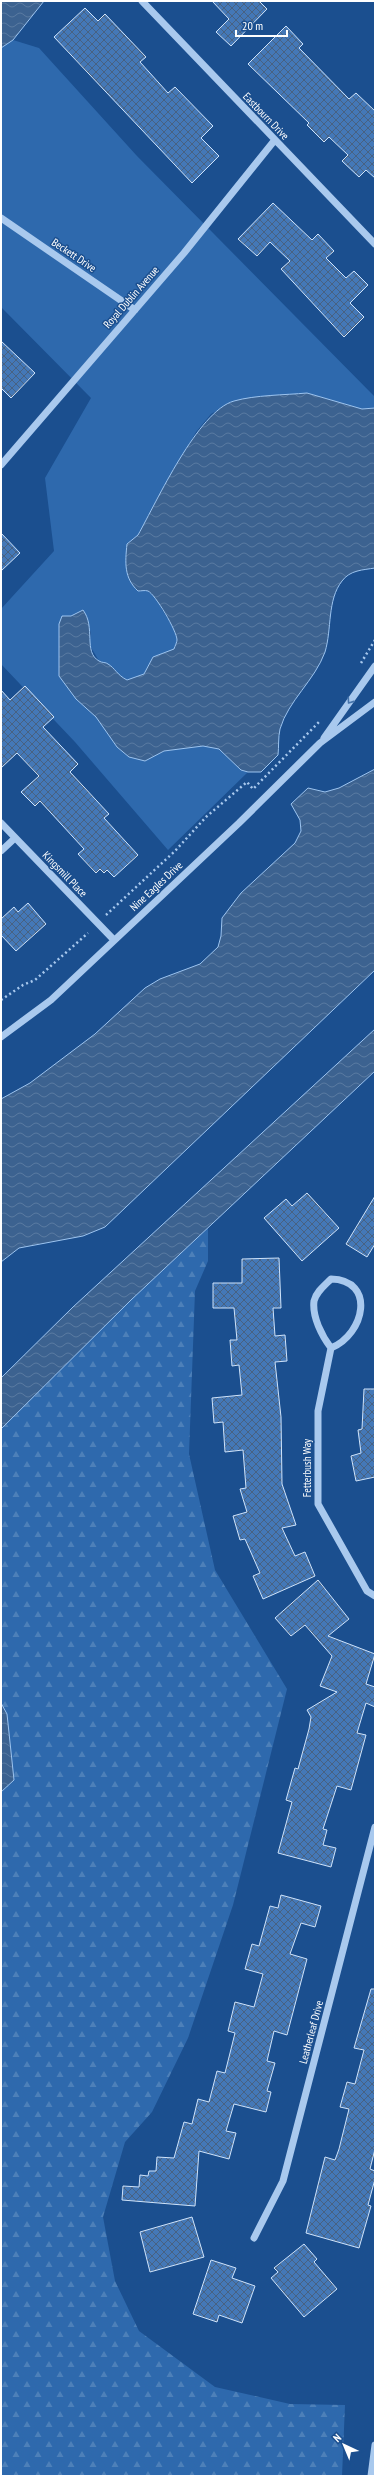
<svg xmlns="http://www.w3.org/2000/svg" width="376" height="2477" font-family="'PT Sans Narrow',sans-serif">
<defs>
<pattern id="forest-firs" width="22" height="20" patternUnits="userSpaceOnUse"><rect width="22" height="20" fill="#2e69ad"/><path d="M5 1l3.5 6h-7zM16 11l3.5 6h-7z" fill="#4d80b9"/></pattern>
<pattern id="water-waves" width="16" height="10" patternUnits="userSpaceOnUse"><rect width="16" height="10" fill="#3c6290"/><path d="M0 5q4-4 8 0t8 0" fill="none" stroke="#597aa1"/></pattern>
<pattern id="building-cross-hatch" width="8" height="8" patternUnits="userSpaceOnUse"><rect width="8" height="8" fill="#4478b7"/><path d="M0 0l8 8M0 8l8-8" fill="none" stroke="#486282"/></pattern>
</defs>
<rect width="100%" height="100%" fill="#1b4f8f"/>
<path fill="#2e69ad" d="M13 40 39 48 137 156 375 397V408L362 409 307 393 233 401 211 414 196 432 138 535 127 544 148 591 158 599 161 608 175 630 177 640 174 649 153 657 144 674 127 680C115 674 111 665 99 661L89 644 91 633 82 610 71 616 76 699 96 717 117 747 129 757 145 761 164 751 203 746 219 749 241 770 248 772 168 850 75 742 1 664V609L54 551 45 478 91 398 1 307V48Z"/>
<path fill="url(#forest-firs)" d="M208 1228V1261L195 1291 189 1454 215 1570 287 1689 233 1905 188 2038 152 2112 125 2142 103 2217 115 2281 139 2331 215 2387 290 2404 345 2405 342 2476H1V1429L131 1300Z"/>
<path fill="url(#water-waves)" stroke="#9cc4f0" d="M1 1H44L13 40 1 48Z
M307 393 362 409 375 408V568C363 570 350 570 342 581 327 600 332 629 325 652 315 680 288 701 280 729 278 738 279 746 278 755L261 772H248L241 770 219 749 203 746 164 751 145 761 129 757 117 747 96 717 76 699 59 676V624L62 616H71L83 610C96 627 83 652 99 661 102 663 106 662 108 664 115 668 117 675 127 680L144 674 153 657 174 649C175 646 177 642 177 640 177 631 155 594 148 591 145 590 141 591 138 591 124 578 125 563 127 544L138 535C157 501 198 411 234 401 255 395 285 395 307 393Z
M375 769V970L105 1227 83 1236 19 1248 1 1262V1099L30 1083 95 1034 145 988 160 979 200 964 218 947 221 936 222 918 241 893 295 843 301 831 300 820 291 804 308 788 325 792 339 788Z
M375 1029V1071L131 1300 1 1429V1378L73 1307Z
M1 1703 7 1714 14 1780 1 1792Z"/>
<path fill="url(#building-cross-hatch)" stroke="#cfe3fa" d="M212 1H259L267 9 231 46 216 32 229 19Z
M85 8 98 21 105 14 146 57 140 62 168 93 175 87 213 126 201 138 219 156 192 183 54 37Z
M286 26 303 44 299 48 349 99 356 93 375 111V178L366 170 359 177 342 161 348 155 329 137 324 142 307 125 309 123 248 64Z
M273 203 312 240 318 234 334 251 326 258 346 278 354 271 368 285 350 303 364 317 344 337 281 269 290 261 270 242 257 256 238 239Z
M1 341 35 373 11 398 1 388Z
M1 533 20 553 1 571Z
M25 686 54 717 43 727 78 764 70 772 109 814 104 818 138 855 114 877 107 870 104 873 100 869 96 873 78 854 84 849 40 801 35 806 21 792 39 776 17 753 1 768V690L10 700Z
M28 903 46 924 16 951 1 935V919L14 907 18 912Z
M307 1193 339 1228 302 1261 264 1218 286 1199 292 1206Z
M375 1196V1244L367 1257 346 1244Z
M279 1258 281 1308H273L275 1336 285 1335 287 1361 275 1362 281 1417 282 1484 296 1525 282 1528 295 1556 305 1552 315 1576 263 1599 253 1576 260 1573 245 1539 240 1540 233 1516 247 1512 240 1489 246 1488 243 1450 225 1452 223 1422 214 1423 212 1398 242 1395 239 1365 232 1366 230 1340H237L234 1308H213V1283H242V1259Z
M364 1389H375V1477L356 1481 351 1456 361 1453 358 1430 362 1429Z
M318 1580 349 1619 328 1636 375 1654 366 1684 375 1687V1707L366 1703 357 1733 366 1735 351 1790 337 1786 323 1829 327 1830 323 1845 336 1848 331 1867 278 1853 292 1802 286 1800 295 1768 298 1769 309 1729 311 1717 307 1710 337 1692 320 1686 332 1656 305 1625 291 1636 275 1618Z
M281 1895 321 1906 315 1927 301 1923 290 1954 307 1959 287 2035 274 2031 267 2061 275 2063 267 2091 271 2092 266 2112 234 2104 226 2131 236 2133 229 2159 199 2151 195 2206 122 2200 123 2186 139 2187 140 2175 148 2176 149 2171H156L157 2157 174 2158 184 2122 192 2124 198 2099 209 2102 217 2071 225 2073 235 2033 228 2031 235 2002 254 2007 263 1974 245 1969 252 1944 259 1946 270 1906 278 1908Z
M371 1989H375V2149L370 2169 375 2171V2179L368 2205 371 2206 359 2248 306 2233 325 2157 335 2160 339 2149 349 2109 340 2107 347 2082 355 2084 364 2050 354 2048Z
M192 2217 204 2257 150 2272 140 2232Z
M304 2244 317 2259 314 2262 337 2289 304 2317 271 2278 278 2272 274 2268Z
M211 2260 236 2268 232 2278 255 2286 242 2323 219 2315 217 2322 193 2314Z"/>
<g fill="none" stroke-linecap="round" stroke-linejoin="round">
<path stroke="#a9c9ee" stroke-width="2.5" stroke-dasharray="2 3" stroke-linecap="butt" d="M361 663 375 640
M106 915 175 851 206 817 247 782 253 789 319 722
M1 1000 23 985 35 980 88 933"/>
<path stroke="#a9c9ee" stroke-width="7" d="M142 1 375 244
M1 218 135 310
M1 465 184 253 274 141
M324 738 375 666
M1 823 114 940
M1 851 15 838
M1 1037 51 1000 239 823 320 743 375 702
M331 1279C376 1280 365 1334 331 1348 322 1336 312 1317 314 1301 316 1292 325 1285 331 1279Z
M331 1348 318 1411V1504L367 1591 375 1596
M254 2238 283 2181 375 1827
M371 2476 375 2445"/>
</g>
<defs><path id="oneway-chevron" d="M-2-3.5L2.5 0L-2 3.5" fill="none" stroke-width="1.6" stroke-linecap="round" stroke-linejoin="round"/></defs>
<use stroke="#4674ac" href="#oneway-chevron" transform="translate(350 701) rotate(125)"/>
<g text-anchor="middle" stroke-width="3" stroke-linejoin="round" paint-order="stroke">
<g font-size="11" fill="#fff" stroke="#1b4f8f">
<text transform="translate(266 116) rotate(46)" y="4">Eastbourn Drive</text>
<text transform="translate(74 255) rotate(34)" y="4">Beckett Drive</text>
<text transform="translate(131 297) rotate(-49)" y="4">Royal Dublin Avenue</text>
<text transform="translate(65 874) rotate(46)" y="4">Kingsmill Place</text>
<text transform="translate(156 886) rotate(-43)" y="4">Nine Eagles Drive</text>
<text transform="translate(307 1468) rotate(-90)" y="4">Fetterbush Way</text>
<text transform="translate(311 2032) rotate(-75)" y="4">Leatherleaf Drive</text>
</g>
</g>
<rect width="376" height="2477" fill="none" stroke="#ffffff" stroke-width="4"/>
<g transform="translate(344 2445) rotate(316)" stroke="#1b4f8f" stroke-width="3" paint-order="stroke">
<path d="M0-3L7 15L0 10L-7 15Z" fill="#ffffff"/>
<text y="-6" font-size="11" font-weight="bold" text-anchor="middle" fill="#ffffff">N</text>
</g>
<path d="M236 30v6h51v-6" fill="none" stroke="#ffffff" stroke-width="2"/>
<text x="242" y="30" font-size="12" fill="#ffffff" stroke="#1b4f8f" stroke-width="3" paint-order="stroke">20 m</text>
</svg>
